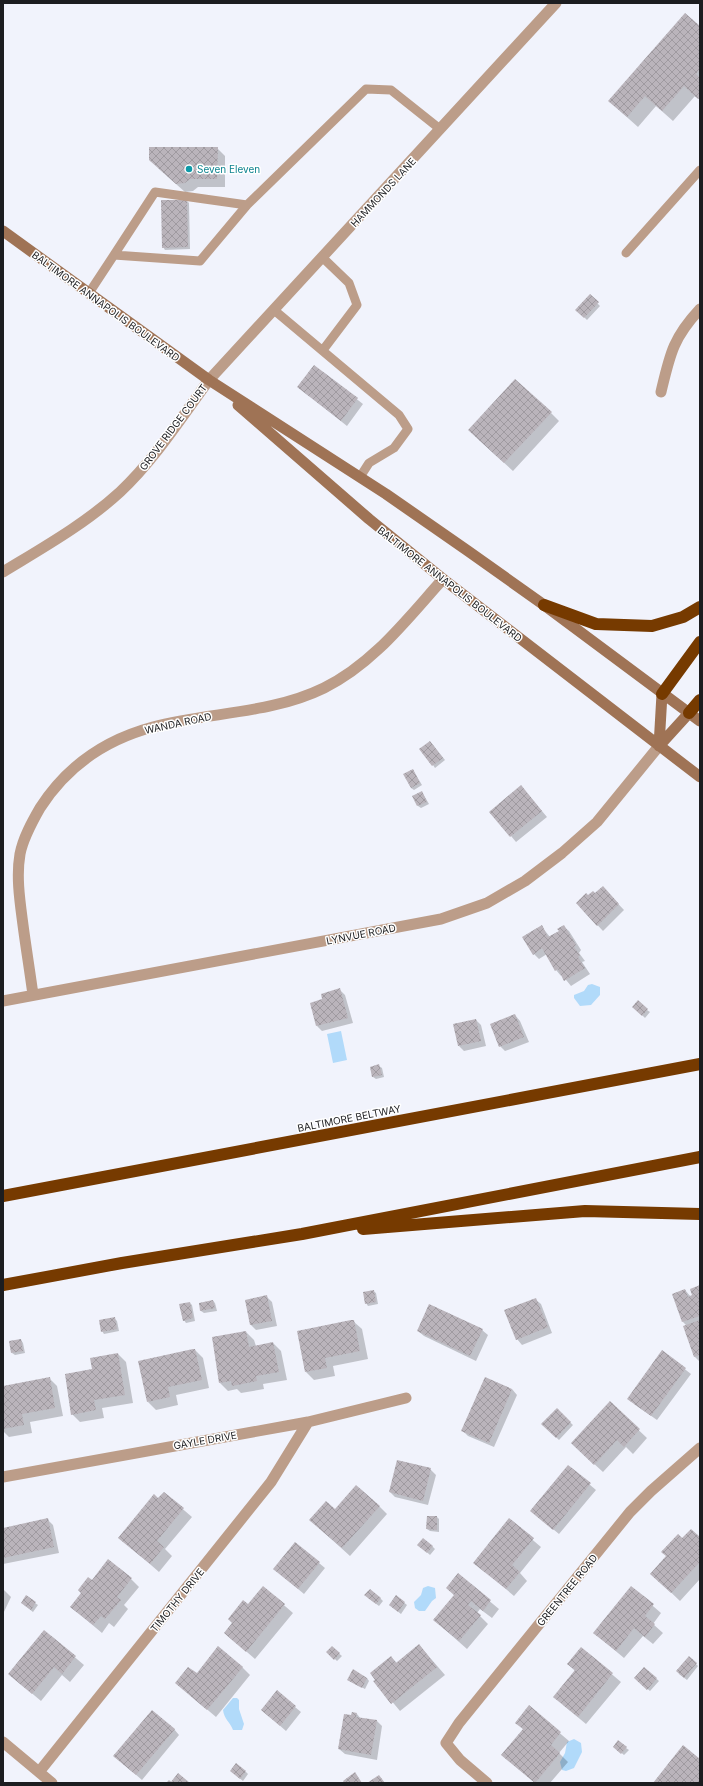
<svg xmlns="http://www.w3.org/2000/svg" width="703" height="1786" font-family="Inter,sans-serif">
<defs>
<pattern id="building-cross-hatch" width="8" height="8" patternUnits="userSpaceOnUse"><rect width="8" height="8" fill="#bab4bb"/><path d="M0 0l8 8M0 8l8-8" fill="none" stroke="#9f9aa0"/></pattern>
</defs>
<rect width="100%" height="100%" fill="#f1f3fc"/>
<path fill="#b1dafa" d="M592 984 600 987V995L591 1005 580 1006 574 998V995L584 991 588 985Z
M341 1031 347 1060 333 1063 327 1034Z
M428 1586 435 1588 436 1598 432 1601 425 1611H419L415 1608 414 1602 421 1595 423 1588Z
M233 1698H237L239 1700V1709L244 1724 242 1730H233C230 1722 224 1719 223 1710Z
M574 1739 581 1743 582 1752 574 1768 566 1771 562 1770 560 1762 565 1753 567 1742Z"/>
<path fill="#0003" d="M700 28V100L695 96 673 121 656 106 638 127 620 111Z
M217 148 225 156V187H198L193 191 185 192 158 168Z
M187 201 189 203 190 249 165 250 163 247Z
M590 296 600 306 587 320 577 310Z
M314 366 363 404 347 426 298 387Z
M551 413 559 421 513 471 477 438Z
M433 745 445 760 435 768 433 765Z
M413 770 422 785 414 790 411 788Z
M422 792 429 804 421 808 418 806Z
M526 792 547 817 516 842 511 836Z
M608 893 624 910 603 931 577 903 588 896Z
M541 926 550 937 561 932 563 926 569 931 581 950 579 953 585 961 582 962 590 974 571 986 562 975 561 976 556 970 547 954 539 959 534 954Z
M340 990 345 995 353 1023 322 1031 317 1026 323 1000Z
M636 1009 647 1010 650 1012 645 1018Z
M515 1015 520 1021 529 1042 505 1051 500 1046Z
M476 1020 481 1025 486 1046 464 1051 459 1046Z
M379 1066 382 1068 384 1077 376 1079 373 1077Z
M700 1286V1362L694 1356 686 1325 683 1322 685 1290 691 1297Z
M373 1291 376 1293 378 1304 368 1306 366 1303Z
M267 1297 272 1302 277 1326 256 1330 250 1324Z
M535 1299 541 1304 552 1333 522 1345 517 1339Z
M213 1301 215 1303 217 1311 204 1313 201 1311Z
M190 1303 192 1305 195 1321 186 1323 184 1320Z
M115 1319 117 1321 119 1331 104 1334 102 1331Z
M353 1321 362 1329 368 1359 333 1366 335 1376 314 1380 306 1372 298 1332Z
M482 1330 488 1335 476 1361 424 1336 418 1331Z
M246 1332 254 1340 256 1346 273 1343 281 1351 287 1380 263 1384 264 1389 241 1393 237 1389 228 1391 220 1383Z
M21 1340 23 1343 25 1353 15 1355 12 1353Z
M195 1350 203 1358 209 1388 176 1395 178 1405 156 1410 148 1402Z
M663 1352 691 1374 657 1420 634 1404Z
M118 1354 126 1362 133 1403 102 1408 104 1418 80 1422 72 1414 93 1370Z
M49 1378 57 1386 63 1416 30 1422 32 1433 9 1437 3 1431V1387Z
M512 1389 517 1395 494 1447 468 1436 463 1431Z
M610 1403 647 1438 633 1454 626 1447 603 1472 580 1451Z
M557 1410 573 1425 559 1440 542 1424Z
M568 1466 596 1490 559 1534 537 1516Z
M430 1469 436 1475 428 1505 395 1497 390 1492Z
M164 1493 192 1517 165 1549 172 1556 159 1572 120 1538Z
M379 1506 387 1514 350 1556 319 1528 335 1510Z
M437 1517 439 1519V1532L430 1531 427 1529Z
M48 1520 53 1525 59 1553 3 1564V1529Z
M509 1520 541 1547 520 1573 527 1581 514 1596 475 1563Z
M700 1538V1579L680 1601 660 1582 682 1540Z
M295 1543 325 1568 304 1594 280 1574Z
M432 1546 435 1549 430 1555 421 1547Z
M458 1575 499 1609 492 1618 480 1609 477 1613 488 1624 467 1649 434 1620 455 1595Z
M131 1579 139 1587 124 1605 128 1609 114 1627 109 1623 102 1633 71 1607 92 1582Z
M263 1587 293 1613 255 1659 225 1633Z
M631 1587 661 1613 653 1624 663 1633 653 1644 643 1636 624 1658 594 1633Z
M3 1589 11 1597 3 1614Z
M396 1596 407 1605 401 1614 392 1607Z
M26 1597 38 1605 33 1612 24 1605Z
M368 1598H380L383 1601 379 1606Z
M44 1631 84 1665 70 1682 62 1675 41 1701 9 1674Z
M419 1645 445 1675 400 1711 375 1681 391 1657 397 1663Z
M332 1648 342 1656 337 1661 328 1652Z
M581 1648 621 1682 586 1724 563 1705 575 1671 568 1664Z
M689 1657 698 1666 687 1680 679 1674Z
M242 1667 250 1675 216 1717 176 1683 197 1674Z
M644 1668 659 1681 650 1691 638 1681Z
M367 1678 369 1681 365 1689 348 1680Z
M277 1692 301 1712 286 1731 262 1710Z
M529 1707 569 1741 559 1753 568 1762 550 1783H535L502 1755 524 1730 516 1722Z
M357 1714 361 1719 377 1721 382 1726 377 1760 345 1754 339 1749 352 1715Z
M174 1729 179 1735 142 1780 120 1761Z
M683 1747 700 1760V1783H654Z
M626 1748 629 1750 624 1755 617 1749Z
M231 1771 246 1772 248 1774 243 1781Z"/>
<path fill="url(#building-cross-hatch)" d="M685 13 700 26V69L696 74 700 78V97L698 99 684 86 662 111 645 96 627 117 608 101Z
M149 147H218L217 179H190L185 183 176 184 149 160Z
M161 200H187L188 247 162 248Z
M590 294 599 302 584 318 575 310Z
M314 365 358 398 341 421 297 387Z
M515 379 552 412 504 463 468 430Z
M430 741 443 758 432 766 419 749Z
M413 769 420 783 411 788 403 774Z
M521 785 542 811 510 837 489 812Z
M422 791 427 802 417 806 412 796Z
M603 886 619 904 597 926 576 903 586 893 588 895 593 891 595 893Z
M542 925 548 937 559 931 557 929 564 925 576 945 574 947 580 955 578 957 585 968 564 981 558 969 555 971 542 948 533 955 522 937Z
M340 988 348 1018 316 1026 310 1003 322 999 321 994Z
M638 1000 648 1009 642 1016 632 1007Z
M515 1014 524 1037 499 1047 490 1024Z
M476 1019 481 1041 458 1046 453 1024Z
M379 1064 382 1075 372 1077 370 1067Z
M700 1285V1316L682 1322 672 1294 685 1289 688 1297 692 1295 690 1289Z
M374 1290 376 1302 365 1304 363 1292Z
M267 1295 272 1321 250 1325 245 1300Z
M536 1298 548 1327 516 1340 504 1310Z
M213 1300 215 1308 200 1311 199 1303Z
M190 1302 193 1318 183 1321 179 1304Z
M429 1304 483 1329 470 1356 417 1331Z
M115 1317 117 1329 101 1332 99 1320Z
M351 1320H354L360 1351 325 1358 327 1368 305 1372 297 1331Z
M700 1320V1355L694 1357 683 1326Z
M246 1331 249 1347 273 1342 279 1372 256 1376 257 1381 232 1386 231 1381 219 1383 212 1337Z
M21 1339 23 1351 11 1353 9 1341Z
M193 1349H195L202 1380 168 1387 170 1397 147 1402 138 1361Z
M662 1350 686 1368 651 1416 627 1399Z
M118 1353 125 1395 94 1400 96 1410 71 1415 65 1374 92 1369 90 1358Z
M50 1377 55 1408 22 1414 24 1425 3 1429V1386Z
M485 1377 512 1389 489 1443 461 1431Z
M610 1401 640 1429 624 1447 617 1440 594 1465 571 1443Z
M557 1408 571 1422 556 1438 541 1424Z
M397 1460 431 1468 423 1501 389 1492Z
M568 1465 591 1483 553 1530 530 1511Z
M356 1485 380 1506 342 1548 309 1520 326 1501 335 1509Z
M164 1492 184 1508 157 1541 164 1547 150 1564 118 1538 154 1494 158 1498Z
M427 1516H437V1530L426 1529Z
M48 1518 54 1547 3 1558V1528Z
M509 1518 534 1538 512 1565 520 1572 506 1589 473 1563Z
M691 1529 700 1537V1562L671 1593 650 1574 666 1556 661 1552 678 1534 682 1538Z
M423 1538 433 1546 427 1553 417 1545Z
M295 1542 320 1562 298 1589 273 1569Z
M108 1559 132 1578 117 1597 121 1600 105 1619 101 1616 93 1625 70 1607 81 1593 78 1590 88 1577 92 1580Z
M458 1573 491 1600 483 1611 471 1601 468 1605 481 1615 459 1641 433 1620 454 1595 446 1588Z
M263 1586 285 1604 246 1652 224 1633 232 1623 228 1619 243 1600 248 1604Z
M631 1586 654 1604 645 1616 655 1624 645 1637 634 1628 616 1651 593 1633Z
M370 1589 381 1598 376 1604 364 1595Z
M26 1595 36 1602 31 1610 21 1603Z
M396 1595 405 1602 398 1612 389 1605Z
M44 1630 76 1656 62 1674 54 1667 32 1694 8 1674Z
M419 1644 437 1667 391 1704 373 1681 375 1680 370 1673 391 1656 396 1663Z
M218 1646 243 1667 207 1710 175 1683 188 1667 197 1673Z
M332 1646 340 1653 334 1660 326 1652Z
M581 1647 613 1673 578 1717 553 1697 575 1670 567 1664Z
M689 1656 697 1663 684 1678 676 1671Z
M644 1667 657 1678 647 1690 634 1678Z
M353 1669 367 1678 362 1688 347 1680Z
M277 1690 296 1706 280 1726 261 1710Z
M529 1705 561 1732 551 1745 560 1753 535 1783 501 1755 523 1729 515 1723Z
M152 1710 175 1729 136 1775 113 1756Z
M352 1712 357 1713 356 1717 377 1720 371 1755 338 1749 344 1714 351 1715Z
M618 1740 627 1747 621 1754 613 1747Z
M683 1745 700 1759 699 1783H653Z
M236 1763 246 1771 240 1779 230 1771Z
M355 1772 362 1783H344L343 1781Z
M178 1773 190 1783H166L169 1780 171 1782Z
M379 1775 385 1783H367Z"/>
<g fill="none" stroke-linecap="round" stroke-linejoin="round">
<path stroke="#bc9d89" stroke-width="9" d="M626 253 700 170
M114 255 155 192 247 205
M322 257 349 283 357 305 323 350
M89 293 114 255 200 261 247 205 366 89 391 90 440 129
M274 310 399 415 408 429 394 448 369 463 360 477"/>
<path stroke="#bc9d89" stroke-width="11" d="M661 392C670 354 673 338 700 309
M3 572C44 547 85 524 120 492 155 459 181 418 209 380
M33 995C30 972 26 948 23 925 20 902 16 877 20 854 23 838 32 822 40 808 67 766 104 740 153 727 209 712 271 714 324 688 373 664 407 619 443 579
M3 1001 441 919 487 903 525 881 562 853 597 822 659 746
M3 1477 308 1422 406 1398
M3 1742 52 1783
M39 1772 271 1482 308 1422
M487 1783 460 1760 446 1743 459 1723 630 1512 651 1491 700 1448"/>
<path stroke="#bc9d89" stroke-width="11" d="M209 380 556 3"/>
<path stroke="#9f7355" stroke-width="11" d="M3 231 209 380 386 494 468 551 544 605 700 721
M238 405 369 519 443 579 700 777
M659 746 662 694
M659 746 689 713"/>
<path stroke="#763a00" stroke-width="12" d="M544 605 596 624 652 626 683 617 700 607
M662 694 700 642
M689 713 700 700
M3 1196 700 1064
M363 1229 585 1211 700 1214
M3 1285 122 1263 302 1234 700 1157"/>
</g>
<circle fill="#0f9aa8" stroke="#fff" stroke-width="1.5" cx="189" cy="169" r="4"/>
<g text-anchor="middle" stroke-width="3" stroke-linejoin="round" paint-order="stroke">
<g font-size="10" fill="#0d838f" stroke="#fff" text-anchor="start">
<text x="197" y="173">Seven Eleven</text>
</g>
<g font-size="10" fill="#1c1d20" stroke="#fff">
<text transform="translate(383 192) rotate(-47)" y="4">HAMMONDS LANE</text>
<text transform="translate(106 306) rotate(36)" y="4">BALTIMORE ANNAPOLIS BOULEVARD</text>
<text transform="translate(173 427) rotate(-53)" y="4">GROVE RIDGE COURT</text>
<text transform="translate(450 584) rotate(38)" y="4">BALTIMORE ANNAPOLIS BOULEVARD</text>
<text transform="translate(178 723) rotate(-12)" y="4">WANDA ROAD</text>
<text transform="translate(361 934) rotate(-11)" y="4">LYNVUE ROAD</text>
<text transform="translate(349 1118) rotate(-11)" y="4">BALTIMORE BELTWAY</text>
<text transform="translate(205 1440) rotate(-10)" y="4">GAYLE DRIVE</text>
<text transform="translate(567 1590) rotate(-51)" y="4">GREENTREE ROAD</text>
<text transform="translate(177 1600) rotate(-51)" y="4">TIMOTHY DRIVE</text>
</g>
</g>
<rect width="703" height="1786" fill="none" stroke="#1c1d20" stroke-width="8"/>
</svg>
